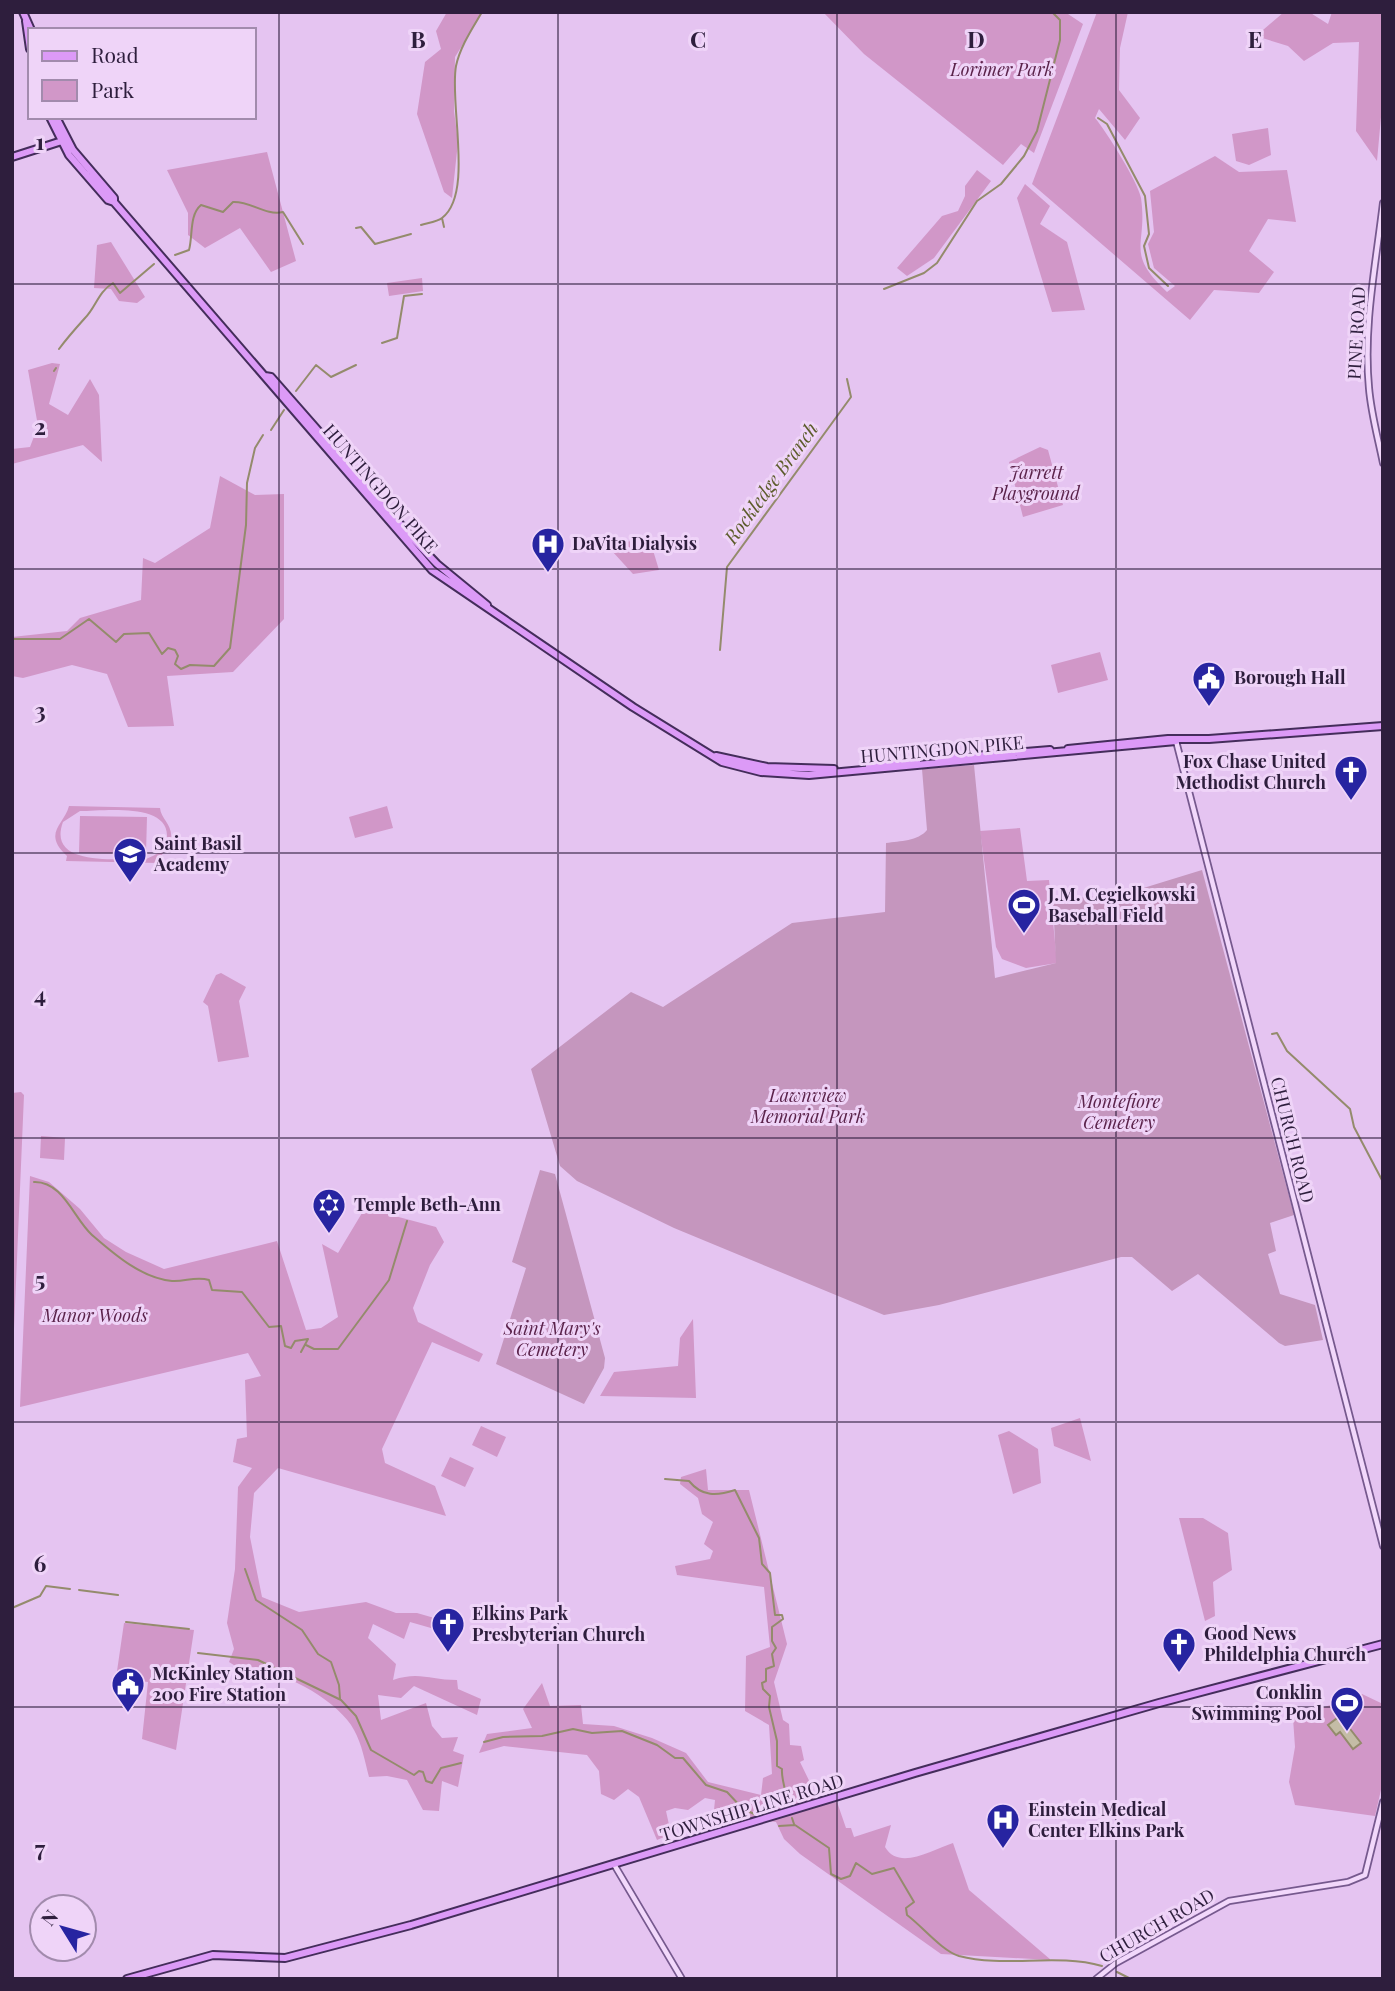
<svg xmlns="http://www.w3.org/2000/svg" width="1395" height="1991" font-family="'Playfair Display',serif">
<rect width="100%" height="100%" fill="#e5c4f1"/>
<path fill="#d197c8" fill-rule="evenodd" d="M447 12H483L455 57 454 111 458 142 452 198 444 192 417 114 425 62 441 49 436 31Z
M823 12H1065L1083 24 1034 153 1021 144 1003 165 864 54Z
M1097 12H1128L1120 48 1119 90 1140 118 1125 140 1099 109 1095 118C1106 131 1138 182 1141 198 1148 247 1124 251 1167 292L1175 286 1154 268 1148 244 1154 232 1150 191 1215 156 1239 172 1287 170 1296 222 1268 219 1249 251 1274 272 1259 293 1214 290 1190 320 1032 184Z
M1284 12H1309L1328 24 1332 12H1381L1383 95 1377 161 1356 131 1359 42 1333 43 1304 61 1288 46 1256 36Z
M1268 128 1271 155 1249 165 1236 161 1232 134Z
M267 152 296 261 271 272 240 228 205 248 188 235V213L167 170Z
M977 170 991 181 934 258 907 276 897 268 942 216 958 211 965 196V186Z
M1025 184 1050 206 1040 224 1067 242 1085 310 1052 312 1017 198Z
M111 242 145 297 137 303 119 301 111 289 94 288 97 245Z
M422 278 423 291 389 296 387 283Z
M52 363 60 364 49 404 68 415 90 379 99 395 102 462 83 445 12 464V449L30 447 38 426 28 370Z
M1040 447 1048 450 1063 505 1023 517 1009 462Z
M220 476 255 495 284 494V619L233 672 167 676 174 726 128 727 107 674 72 665 23 678 12 676V637L67 631 80 618 141 600 143 558 155 563 210 528Z
M605 537 622 543 649 537 659 570 633 574 612 551Z
M1100 652 1108 680 1058 693 1051 665Z
M69 806 160 808C161 819 173 825 171 839 170 850 159 854 158 863L66 861 67 856C42 833 64 825 69 806ZM80 811C102 811 168 802 167 836 167 848 157 855 146 859 121 858 46 868 63 822Z
M387 806 393 828 355 838 349 817Z
M80 816 147 817 146 854 79 853Z
M1020 828 1027 881 1049 880 1057 963 1026 968 1002 959 996 947 980 831Z
M221 973 246 987 239 1001 249 1057 218 1062 208 1006 203 1002 216 975Z
M21 1092 24 1095 12 1376V1093Z
M41 1136 65 1138 64 1160 40 1158Z
M30 1176 49 1182 80 1209 104 1238 126 1252 164 1269 277 1241 306 1330 321 1328 338 1317 322 1244 338 1253 365 1208 436 1227 444 1242 430 1265 413 1308 418 1322 483 1354 479 1362 432 1342 382 1449 385 1463 435 1486 446 1516 278 1468 254 1493 250 1537 262 1597 299 1612 366 1602 396 1613H417L462 1626 459 1636 410 1622 404 1639 373 1624 368 1638 396 1664 393 1680C419 1671 430 1680 457 1680L458 1689 481 1699 477 1715 414 1686 401 1698 378 1695 381 1720 426 1703 432 1726 442 1738 458 1737 453 1751 464 1755 458 1787 442 1781 439 1811 423 1810 407 1780 387 1776 369 1777C365 1762 362 1744 354 1730 339 1701 277 1665 245 1672L229 1662 234 1649 227 1623 235 1569 238 1487 252 1468 233 1462 237 1439 247 1437 245 1380 261 1376 248 1353 20 1407Z
M693 1319 696 1398 600 1396 614 1372 678 1366 680 1338Z
M1080 1418 1091 1461 1054 1446 1051 1428Z
M481 1426 506 1437 497 1457 472 1445Z
M1009 1431 1038 1449 1041 1483 1013 1494 998 1435Z
M450 1457 474 1468 465 1487 441 1476Z
M706 1469 708 1490H749L787 1644 774 1682 783 1720 789 1724 790 1745 801 1746 804 1760 800 1762 821 1805 837 1802 846 1828H851L854 1837 891 1825 885 1847C899 1871 932 1850 953 1843L969 1890 1051 1960 941 1954 800 1854 784 1839 776 1822 745 1818 735 1806 729 1816 721 1817 714 1810 715 1800 705 1798 688 1810 675 1808 666 1811 671 1834 657 1840 639 1797 628 1789 614 1800 601 1794 599 1771 587 1755 504 1746 479 1753 487 1734 532 1728 523 1709 542 1683 550 1706 581 1705 583 1724 614 1726 652 1738 686 1753 708 1782 761 1795 763 1778 772 1774 769 1725 745 1711 746 1656 770 1647 764 1587 677 1575 675 1566 710 1559 713 1551 704 1544 713 1522 702 1514 698 1498 680 1484 681 1477Z
M1179 1518H1203L1228 1533 1232 1570 1213 1582 1215 1616 1205 1621Z
M124 1623 194 1630 176 1750 142 1739 148 1682 116 1678Z
M1362 1694 1383 1704V1781L1375 1816 1295 1805 1289 1782 1295 1747 1293 1718Z"/>
<path fill="#c596be" d="M974 765 995 978 1056 963 1053 900 1124 894 1202 870 1294 1215 1270 1223 1276 1251 1268 1254 1280 1294 1315 1305 1323 1340 1285 1346 1279 1343 1198 1274 1172 1291 1132 1257H1121L939 1305 884 1315 674 1228 577 1181 560 1166 531 1069 631 992 663 1007 792 923 885 912 886 843C900 841 918 841 927 830L922 769Z
M540 1170 555 1174 605 1358 604 1368 584 1404 496 1364 526 1268 512 1262Z"/>
<path fill="#c4bca6" stroke="#948b6c" stroke-width="2" d="M1340 1716 1361 1743 1353 1749 1340 1732 1336 1735 1328 1725Z"/>
<g fill="none" stroke-linecap="round" stroke-linejoin="round">
<path stroke="#948b6c" stroke-width="2" d="M1098 118 1107 124 1145 196 1149 234 1144 246 1149 268 1168 286
M442 218 444 227
M421 225C427 223 437 222 442 218 474 194 449 103 456 66 460 47 472 29 482 12
M356 228 361 227 375 244 411 234
M175 255 189 250C193 236 189 215 201 205L223 212 233 202C251 201 265 216 283 212L303 244
M884 289 924 273 937 263 977 201 1001 184 1024 156 1037 131 1060 40V20L1052 12
M382 343 397 338 404 296 422 294
M59 349C67 338 76 328 85 318 96 307 98 292 113 283L120 293 154 264
M54 371 56 368
M296 391 316 365 331 377 356 365
M271 430 284 410
M12 639H60L89 619 116 642 124 634 149 633 162 654 168 648 175 650 178 656 175 664 181 669 190 665 214 666 230 648 246 525 247 483 255 448 263 435
M720 650 727 567 851 397 847 379
M1272 1034 1277 1033 1287 1051 1350 1109 1354 1127 1383 1182
M34 1182C63 1181 74 1219 92 1235 114 1254 141 1278 172 1281 185 1282 195 1276 209 1280L212 1290 242 1292 269 1327 281 1326 285 1346 291 1348 295 1341 308 1339 301 1352
M306 1345 314 1349H338L389 1280 407 1221
M665 1479 689 1481C702 1497 717 1496 735 1490L759 1538 762 1564 770 1573 775 1615H782L783 1619 772 1627V1641L776 1648 772 1654 774 1666 766 1669V1681L762 1683 763 1689 770 1696 769 1707 777 1741V1766L782 1769C781 1780 787 1790 786 1803
M245 1569 256 1600 302 1630 318 1654 331 1662 339 1685 340 1699
M79 1590 118 1595
M12 1608 40 1596 46 1586 70 1589
M126 1622 189 1629
M198 1653 258 1660 341 1700 356 1716 371 1750 414 1775 419 1771 423 1772 426 1781 432 1783 441 1768 461 1763
M484 1742 503 1737 542 1736 573 1729 592 1733 622 1731 657 1745 675 1758H683L706 1785 727 1792 742 1808 756 1815
M792 1818 794 1824
M779 1826 795 1825 829 1848 831 1874 841 1879 850 1876 856 1863 872 1874 894 1868 914 1902 906 1908 907 1915C922 1926 942 1951 959 1956 1005 1968 1056 1953 1102 1966
M1117 1972 1131 1979"/>
<defs>
<path id="minor" d="M1383 203C1376 264 1363 326 1369 388 1371 413 1378 438 1383 463
M1176 741 1383 1546
M615 1866 682 1979
M1096 1979 1116 1963 1229 1901 1348 1882 1365 1875 1383 1802"/>
<path id="major" d="M23 12 31 30
M26 21 30 49
M50 117 69 155 108 200 114 202
M56 117 73 150 114 198V202L432 570 633 707 722 762 761 772 809 775 1176 741
M12 157 65 140
M265 376 271 377 414 540 437 564 487 605
M1068 749 1168 739H1209L1383 726
M716 756 767 767 834 769
M938 759 1050 750
M869 766 917 761
M127 1979 213 1955 285 1958 411 1925 915 1773 1159 1703 1383 1644"/>
</defs>
<use href="#minor" stroke="#76598e" stroke-width="8"/>
<use href="#major" stroke="#442d5b" stroke-width="10"/>
<use href="#minor" stroke="#f2d8fb" stroke-width="4.5"/>
<use href="#major" stroke="#dc9af7" stroke-width="6"/>
</g>
<path fill="none" stroke="#2e1e3d" stroke-width="2" stroke-opacity="0.55" d="M279 12V1979M558 12V1979M837 12V1979M1116 12V1979M12 284H1383M12 569H1383M12 853H1383M12 1138H1383M12 1422H1383M12 1707H1383"/>
<defs>
<symbol id="hospital-pin" viewBox="-11 -11 22 30"><path d="M0 17L-7.5 6A9.5 9.5 0 1 1 7.5 6Z" fill="#2724a1" stroke="#efd4f8"/><path d="M-5-5h3v3.5h4V-5h3V5h-3V1.5h-4V5h-3Z" fill="#fff"/></symbol>
<symbol id="civic-pin" viewBox="-11 -11 22 30"><path d="M0 17L-7.5 6A9.5 9.5 0 1 1 7.5 6Z" fill="#2724a1" stroke="#efd4f8"/><path d="M-.6-6.5H3V-4.5H.6V-3L4-1V1h2V6H-6V1h2V-1L-.6-3ZM-1.2 2.5V6h2.4V2.5Z" fill="#fff"/></symbol>
<symbol id="church-pin" viewBox="-11 -11 22 30"><path d="M0 17L-7.5 6A9.5 9.5 0 1 1 7.5 6Z" fill="#2724a1" stroke="#efd4f8"/><path d="M-1.2-6h2.4v3.5h3.3v2.4h-3.3V6h-2.4V-.1h-3.3v-2.4h3.3Z" fill="#fff"/></symbol>
<symbol id="school-pin" viewBox="-11 -11 22 30"><path d="M0 17L-7.5 6A9.5 9.5 0 1 1 7.5 6Z" fill="#2724a1" stroke="#efd4f8"/><path d="M0-5L7-2L0 1L-7-2ZM-4 1L0 2.5L4 1V4Q0 6-4 4Z" fill="#fff"/></symbol>
<symbol id="stadium-pin" viewBox="-11 -11 22 30"><path d="M0 17L-7.5 6A9.5 9.5 0 1 1 7.5 6Z" fill="#2724a1" stroke="#efd4f8"/><path d="M0-5a6.5 5 0 1 0 0 10a6.5 5 0 1 0 0-10ZM-3.5-1.8h7v3.6h-7Z" fill="#fff"/></symbol>
<symbol id="synagogue-pin" viewBox="-11 -11 22 30"><path d="M0 17L-7.5 6A9.5 9.5 0 1 1 7.5 6Z" fill="#2724a1" stroke="#efd4f8"/><path d="M0-6.5L5.6 3.2H-5.6ZM0 6.5L5.6-3.2H-5.6Z" fill="#fff"/></symbol>
</defs>
<g fill-rule="evenodd">
<use href="#hospital-pin" x="529" y="525" width="38" height="52"/>
<use href="#civic-pin" x="1190" y="659" width="38" height="52"/>
<use href="#church-pin" x="1332" y="753" width="38" height="52"/>
<use href="#school-pin" x="111" y="835" width="38" height="52"/>
<use href="#stadium-pin" x="1005" y="886" width="38" height="52"/>
<use href="#synagogue-pin" x="310" y="1186" width="38" height="52"/>
<use href="#church-pin" x="429" y="1605" width="38" height="52"/>
<use href="#church-pin" x="1160" y="1625" width="38" height="52"/>
<use href="#civic-pin" x="109" y="1665" width="38" height="52"/>
<use href="#stadium-pin" x="1328" y="1684" width="38" height="52"/>
<use href="#hospital-pin" x="984" y="1801" width="38" height="52"/>
</g>
<g text-anchor="middle" stroke-width="6" stroke-linejoin="round" paint-order="stroke">
<g font-size="18" font-style="italic" fill="#5b234b" stroke="#efd4f8">
<text x="1002" y="76">Lorimer Park</text>
<text x="1036" y="479">Jarrett<tspan x="1036" dy="21">Playground</tspan></text>
<text x="808" y="1102">Lawnview<tspan x="808" dy="21">Memorial Park</tspan></text>
<text x="1119" y="1108">Montefiore<tspan x="1119" dy="21">Cemetery</tspan></text>
<text x="95" y="1322">Manor Woods</text>
<text x="552" y="1335">Saint Mary's<tspan x="552" dy="21">Cemetery</tspan></text>
</g>
<g font-size="18" fill="#2e1e3d" stroke="#efd4f8">
<text transform="translate(1357 333) rotate(-87)" y="6">PINE ROAD</text>
<text transform="translate(380 489) rotate(49)" y="6">HUNTINGDON PIKE</text>
<text transform="translate(942 750) rotate(-5)" y="6">HUNTINGDON PIKE</text>
<text transform="translate(1292 1140) rotate(76)" y="6">CHURCH ROAD</text>
<text transform="translate(752 1808) rotate(-17)" y="6">TOWNSHIP LINE ROAD</text>
<text transform="translate(1157 1926) rotate(-30)" y="6">CHURCH ROAD</text>
</g>
<g font-size="18" font-weight="bold" fill="#2e1e3d" stroke="#efd4f8" text-anchor="start">
<text x="572" y="550">DaVita Dialysis</text>
<text x="1234" y="684">Borough Hall</text>
<text x="1326" y="768" text-anchor="end">Fox Chase United<tspan x="1326" dy="21">Methodist Church</tspan></text>
<text x="154" y="850">Saint Basil<tspan x="154" dy="21">Academy</tspan></text>
<text x="1048" y="901">J.M. Cegielkowski<tspan x="1048" dy="21">Baseball Field</tspan></text>
<text x="354" y="1211">Temple Beth-Ann</text>
<text x="472" y="1620">Elkins Park<tspan x="472" dy="21">Presbyterian Church</tspan></text>
<text x="1204" y="1640">Good News<tspan x="1204" dy="21">Phildelphia Church</tspan></text>
<text x="152" y="1680">McKinley Station<tspan x="152" dy="21">200 Fire Station</tspan></text>
<text x="1322" y="1699" text-anchor="end">Conklin<tspan x="1322" dy="21">Swimming Pool</tspan></text>
<text x="1028" y="1816">Einstein Medical<tspan x="1028" dy="21">Center Elkins Park</tspan></text>
</g>
<g font-size="19" font-style="italic" fill="#5d5c2c" stroke="#efd4f8">
<text transform="translate(771 483) rotate(-54)" y="7">Rockledge Branch</text>
</g>
</g>
<g font-size="23" text-anchor="middle" font-weight="bold" fill="#2e1e3d" stroke="#efd4f8" stroke-width="6" stroke-linejoin="round" paint-order="stroke">
<text x="418" y="48">B</text>
<text x="698" y="48">C</text>
<text x="976" y="48">D</text>
<text x="1255" y="48">E</text>
<text x="40" y="150">1</text>
<text x="40" y="435">2</text>
<text x="40" y="719">3</text>
<text x="40" y="1003">4</text>
<text x="40" y="1288">5</text>
<text x="40" y="1572">6</text>
<text x="40" y="1857">7</text>
</g>
<rect width="1395" height="1991" fill="none" stroke="#2e1e3d" stroke-width="28"/>
<rect x="28" y="28" width="228" height="91" fill="#efd4f8" stroke="#a28bad" stroke-width="2"/>
<rect x="42" y="51" width="35" height="10" fill="#dc9af7" stroke="#a28bad" stroke-width="2"/>
<text x="91" y="63" font-size="21" fill="#2e1e3d">Road</text>
<rect x="42" y="80" width="35" height="21" fill="#d197c8" stroke="#a28bad" stroke-width="2"/>
<text x="91" y="98" font-size="21" fill="#2e1e3d">Park</text>
<g transform="translate(63 1928) rotate(307)"><circle r="33" fill="#efd4f8" stroke="#a28bad" stroke-width="2"/>
<path d="M0-5L12 26L0 18L-12 26Z" fill="#2724a1"/>
<text y="-10" font-size="19" font-weight="bold" text-anchor="middle" fill="#2e1e3d">N</text>
</g>
</svg>
